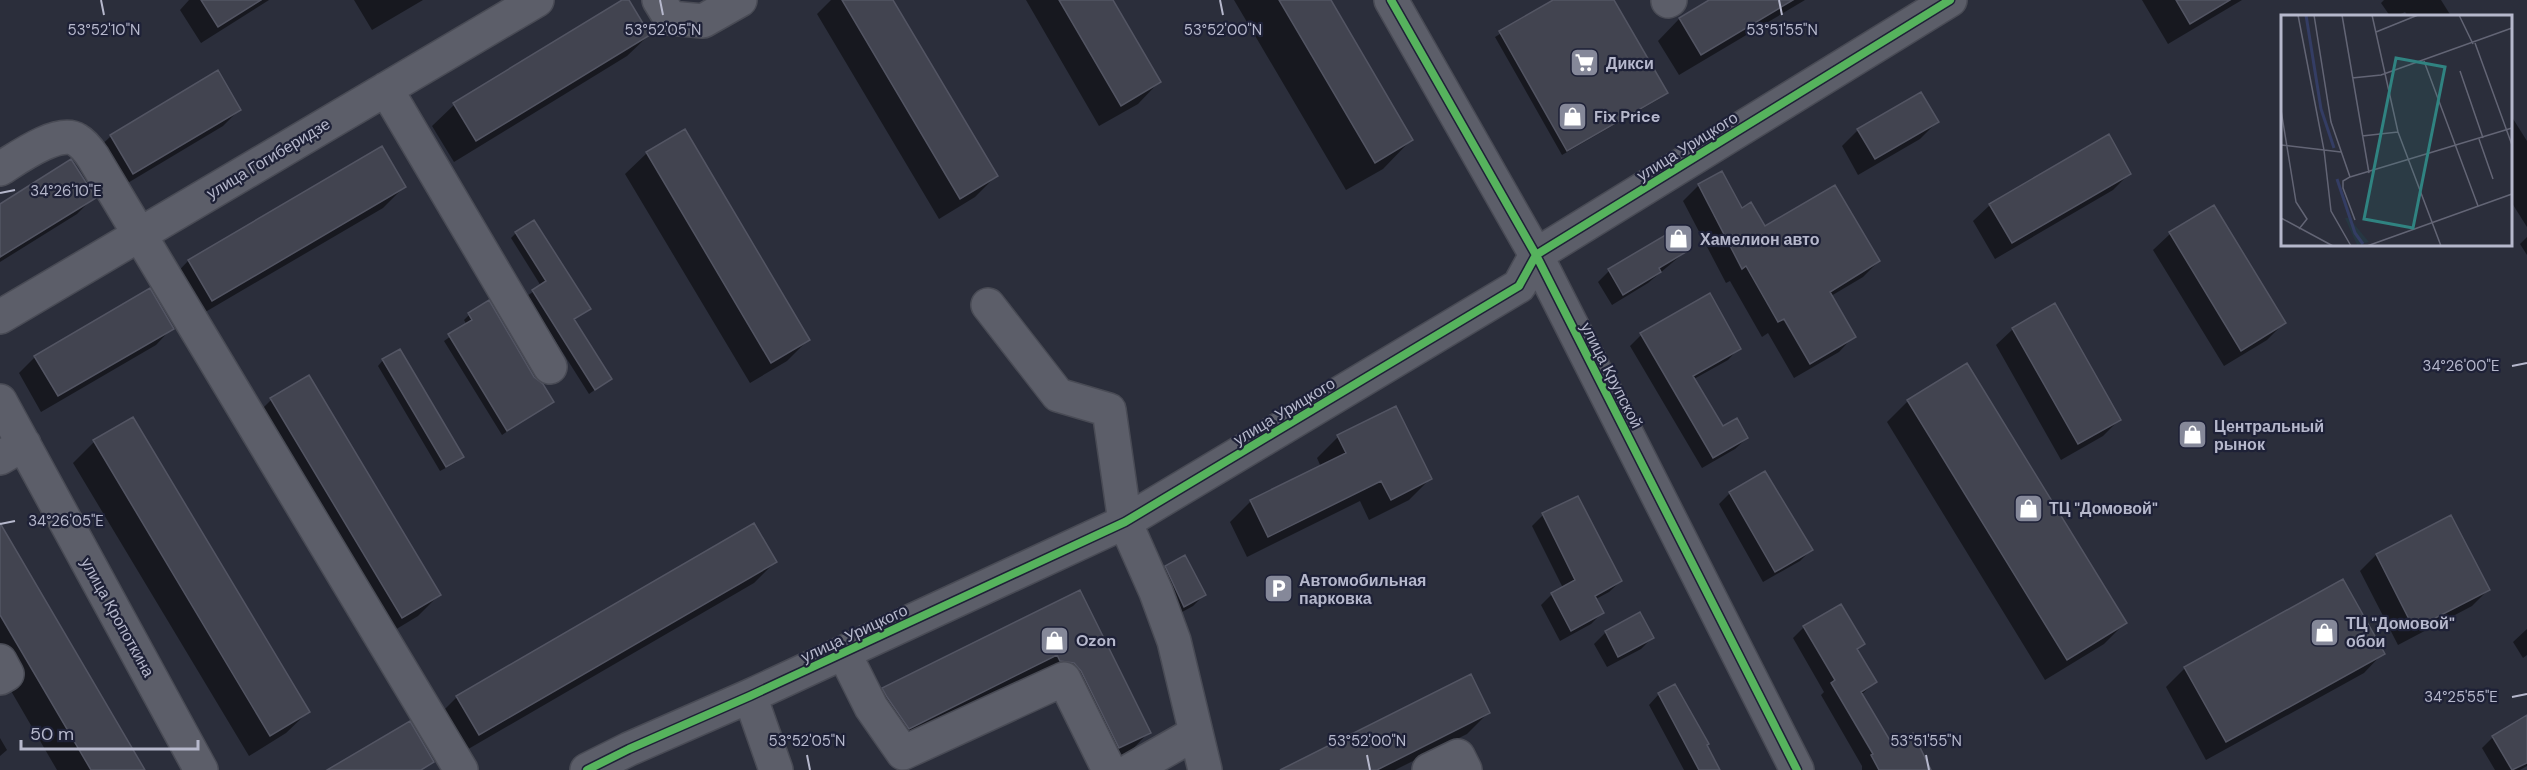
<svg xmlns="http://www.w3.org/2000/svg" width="2527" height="770" font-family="'DM Sans',sans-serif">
<rect width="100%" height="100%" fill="#2b2e3b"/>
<path fill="#0007" d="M189 0H269L201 43 180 10Z
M354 0H423L372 30Z
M625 0H628L649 35 627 56 454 162 432 126 454 105Z
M831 0H891L996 176 975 197 939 219 817 14Z
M1026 0H1111L1159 82 1138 104 1099 126Z
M1234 0H1329L1411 140 1383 169 1346 190Z
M1556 0H1613L1666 93 1661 98 1562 155 1495 37Z
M1712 0H1805L1679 75 1658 41 1679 19Z
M2142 0H2242L2168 44Z
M2384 0H2441L2451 16H2408L2405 12 2397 16H2390L2381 3Z
M217 72 239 110 223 126 116 190 94 152 111 136Z
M2510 114 2527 141V227L2510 200Z
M1937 122 1920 139 1858 175 1842 146 1858 130Z
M381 148 404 187 383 208 190 321 167 283 188 261Z
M647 153 808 340 787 361 750 383 625 174Z
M2129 174 2113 190 1995 259 1973 221 1990 205Z
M1699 185 1741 210 1765 229 1879 261 1863 277 1831 296 1854 336 1839 352 1794 378 1768 333 1762 337 1730 281 1726 283 1683 201Z
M94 197 77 214 0 262V206Z
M2214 207 2284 323 2267 340 2224 366 2153 250 2170 234Z
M1673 232 1685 252 1648 283 1612 305 1598 282 1609 271Z
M516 233 589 309 573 320 610 379 589 394 527 296 541 286 511 238Z
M2527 237V255L2520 244Z
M488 302 533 378 552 401 502 435 444 341 467 325 464 320 469 315Z
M172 328 156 345 41 412 19 373 35 357Z
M2013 329 2120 419 2103 436 2061 460 1996 345Z
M1641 335 1739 348 1728 360 1694 379 1723 428 1747 438 1735 449 1702 468 1630 346Z
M383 360 462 456 457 462 440 471 378 366Z
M271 400 439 595 418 616 380 639 250 421Z
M1908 401 2125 623 2104 644 2045 680 1887 422Z
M1338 437 1430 479 1409 500 1369 520 1360 501 1247 557 1230 522 1251 501 1321 467 1317 458Z
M94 442 308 712 286 733 249 756 73 463Z
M1730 493 1811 550 1800 561 1763 582 1719 504Z
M1543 515 1621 581 1609 592 1596 599 1603 612 1591 624 1560 641 1541 605 1552 594 1563 588 1532 526Z
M2450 517 2488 590 2472 606 2398 645 2360 571 2376 555Z
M0 526 143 770H57L0 672Z
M775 562 754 583 458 755 436 718 457 697Z
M1166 567 1204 595 1193 606 1173 617 1155 578Z
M1079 592 1149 732 1128 754 1098 768 1060 692 887 749 862 710 883 689Z
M1639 614 1652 638 1641 649 1607 667 1594 644 1606 632Z
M1804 627 1863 644 1856 650 1875 682 1861 695 1891 746 1930 770H1862V766L1821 695 1824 692 1793 638Z
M2527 629V655L2523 658 2513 642Z
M2383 653 2364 673 2206 760 2166 687 2185 668Z
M1659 694 1705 746 1718 770H1684L1649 705Z
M1489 712 1467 734 1395 770H1283Z
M2527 725V766L2520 770H2495L2482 748 2493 737Z
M0 738 7 750 0 756Z"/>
<path fill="#424450" stroke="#535563" stroke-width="1.5" d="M201 0H261L218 27Z
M622 0H629L650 35 476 141 453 103Z
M842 0H893L998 176 960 199Z
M1059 0H1113L1161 82 1121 106Z
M1279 0H1331L1413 140 1375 163Z
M1553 0H1614L1668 93 1567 151 1499 31Z
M1709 0H1793L1701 55 1679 18Z
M2176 0H2230L2190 24Z
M218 70 241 110 133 174 110 135Z
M1921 92 1939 122 1875 159 1857 129Z
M685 129 810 340 771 363 646 152Z
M2109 134 2131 174 2012 243 1989 204Z
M382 146 406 187 212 301 188 260Z
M71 159 96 198 0 257V204Z
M1722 171 1742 208 1751 202 1765 226 1835 185 1880 261 1830 292 1856 337 1810 364 1784 319 1778 322 1746 266 1742 269 1698 184Z
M2214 205 2286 323 2241 351 2169 232Z
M534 220 591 309 574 319 612 379 595 390 532 290 546 281 515 232Z
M1674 230 1686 252 1659 268 1661 272 1623 295 1608 269Z
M150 288 174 329 58 396 34 356Z
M1710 293 1741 349 1693 376 1723 426 1737 418 1748 438 1713 458 1640 333Z
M489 300 534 377 543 384 554 402 507 431 448 334 472 320 468 313Z
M2055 303 2121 420 2078 444 2012 328Z
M400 349 464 457 446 467 382 359Z
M1967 363 2127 623 2067 660 1907 400Z
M309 375 441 595 402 618 270 398Z
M1396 406 1432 479 1391 500 1381 481 1268 537 1250 500 1346 453 1337 435Z
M133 417 310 712 270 736 93 440Z
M1765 471 1813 550 1775 572 1729 492Z
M1578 496 1622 581 1595 596 1604 613 1571 631 1551 593 1575 580 1542 513Z
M2451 515 2490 590 2414 629 2376 554Z
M0 523 145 770H91L0 615Z
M754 523 777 562 479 735 456 696Z
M1185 555 1206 595 1184 607 1165 566Z
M2343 579 2385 654 2226 742 2184 667Z
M1080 590 1151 733 1119 748 1081 671 1074 663 1060 661 1057 655 909 729 887 697 882 688Z
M1841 604 1865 644 1857 649 1877 682 1861 692 1892 744 1913 733 1931 770H1879L1871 755 1873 754 1831 683 1835 680 1803 626Z
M1640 612 1654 638 1618 657 1605 631Z
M1471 674 1490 713 1377 770H1280Z
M1675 684 1709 744 1707 745 1720 770H1699L1658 693Z
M2527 715V763L2512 770 2492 736Z
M410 721 434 762 421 770H327Z"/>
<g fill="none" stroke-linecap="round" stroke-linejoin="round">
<defs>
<path id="minor" d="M659 0 670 18 703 21 740 0
M1391 0 1536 255 1797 770
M1668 1 1670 0
M386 89 550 367
M0 169C16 159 59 128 77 140 84 144 89 151 93 157L461 770
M988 305 1058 395 1109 410 1125 522 1156 592 1174 641 1205 770
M0 317 537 0
M0 401 201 770
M0 458 24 444
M844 653 871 707 903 753 1064 679 1109 770
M0 661 7 674 0 678
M750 696 776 770
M587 770 629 749 750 696 1125 522 1519 286 1536 255 1950 0
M1131 770 1196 733
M1429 770 1458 756 1465 770"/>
</defs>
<use href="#minor" stroke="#494b55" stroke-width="36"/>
<use href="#minor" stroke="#5c5e69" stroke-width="33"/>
<defs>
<path id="cycleway" d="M1391 0 1536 255 1797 770
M587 770 629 749 750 696 1125 522 1519 286 1536 255 1950 0"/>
</defs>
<use href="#cycleway" stroke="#1e2137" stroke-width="11"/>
<use href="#cycleway" stroke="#56b35d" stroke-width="8"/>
</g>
<path fill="none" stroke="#b6b8cc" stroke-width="2" d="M101 0 104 15M660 0 663 15M1220 0 1223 15M1779 0 1782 15M0 193 15 190M2512 366 2527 363M0 524 15 521M2512 697 2527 694M807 755 810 770M1367 755 1370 770M1926 755 1929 770"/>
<defs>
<symbol id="supermarket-square" viewBox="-11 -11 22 22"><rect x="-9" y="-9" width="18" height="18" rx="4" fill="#858899" stroke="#1e2137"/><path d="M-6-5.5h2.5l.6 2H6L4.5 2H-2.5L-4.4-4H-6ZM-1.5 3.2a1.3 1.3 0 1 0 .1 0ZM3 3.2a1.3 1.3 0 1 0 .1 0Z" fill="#fff"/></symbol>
<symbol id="shop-square" viewBox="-11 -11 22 22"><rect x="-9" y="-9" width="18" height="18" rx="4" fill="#858899" stroke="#1e2137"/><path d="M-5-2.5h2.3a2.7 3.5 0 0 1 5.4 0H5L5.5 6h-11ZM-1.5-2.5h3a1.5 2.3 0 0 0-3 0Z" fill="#fff"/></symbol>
<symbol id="parking-square" viewBox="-11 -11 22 22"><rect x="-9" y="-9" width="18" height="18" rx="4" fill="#858899" stroke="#1e2137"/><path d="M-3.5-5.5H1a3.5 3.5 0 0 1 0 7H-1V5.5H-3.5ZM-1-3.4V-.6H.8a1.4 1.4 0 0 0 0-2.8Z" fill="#fff"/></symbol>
</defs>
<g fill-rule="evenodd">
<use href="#supermarket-square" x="1568" y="46" width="33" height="33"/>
<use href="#shop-square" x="1556" y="100" width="33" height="33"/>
<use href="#shop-square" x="1662" y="222" width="33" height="33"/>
<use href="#shop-square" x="2176" y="418" width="33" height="33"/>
<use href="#shop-square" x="2012" y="492" width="33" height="33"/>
<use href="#parking-square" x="1262" y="572" width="33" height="33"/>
<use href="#shop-square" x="2308" y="616" width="33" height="33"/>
<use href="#shop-square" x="1038" y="624" width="33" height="33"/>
</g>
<g text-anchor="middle" stroke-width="4.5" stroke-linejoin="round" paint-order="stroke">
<g font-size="16" font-weight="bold" fill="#b6b8cc" stroke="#1e2137" text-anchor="start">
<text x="1606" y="69">Дикси</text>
<text x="1594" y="122">Fix Price</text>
<text x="1700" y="245">Хамелион авто</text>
<text x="2214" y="432">Центральный<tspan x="2214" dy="18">рынок</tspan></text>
<text x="2049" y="514">ТЦ "Домовой"</text>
<text x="1299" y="586">Автомобильная<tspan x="1299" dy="18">парковка</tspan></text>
<text x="2346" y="629">ТЦ "Домовой"<tspan x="2346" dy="18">обои</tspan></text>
<text x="1076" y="646">Ozon</text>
</g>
<g font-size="16" fill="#b6b8cc" stroke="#1e2137">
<text transform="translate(1687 146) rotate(-32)" y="6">улица Урицкого</text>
<text transform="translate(268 158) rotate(-31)" y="6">улица Гогиберидзе</text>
<text transform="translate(1612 375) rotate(63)" y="6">улица Крупской</text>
<text transform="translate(1284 411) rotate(-31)" y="6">улица Урицкого</text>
<text transform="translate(118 617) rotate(61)" y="6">улица Кропоткина</text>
<text transform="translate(854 633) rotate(-25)" y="6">улица Урицкого</text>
</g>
</g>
<g transform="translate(2281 15)">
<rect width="231" height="231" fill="#2b2e3b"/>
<path d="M64 203H68L88 227 76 230Z" fill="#273742"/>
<path fill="none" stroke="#343d64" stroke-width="3" d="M25 0 40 94 53 133M56 164 74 218 82 229"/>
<path fill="none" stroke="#636575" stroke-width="1.5" d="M17 0 43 135 50 196 70 231M33 0 50 107 69 162 62 166V173L74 205M61 0 88 158M91 0 117 117 160 231M178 0 192 29M95 17 137 0M194 28 231 130M143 46 197 191M179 56 202 123M71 63 100 60 231 13M0 95 15 187 26 204 18 214M81 121 117 117M198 124 212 164M0 130 60 137M69 162 231 113M0 203 52 231M86 231 231 179"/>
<path fill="#308381" fill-opacity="0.15" stroke="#308381" stroke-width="3" d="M115 43 164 52 132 213 83 204Z"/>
<rect width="231" height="231" fill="none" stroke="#b6b8cc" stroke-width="3"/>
</g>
<g font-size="15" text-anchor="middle" fill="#b6b8cc" stroke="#1e2137" stroke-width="4.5" stroke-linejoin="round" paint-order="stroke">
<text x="104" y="35">53°52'10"N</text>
<text x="663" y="35">53°52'05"N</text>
<text x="1223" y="35">53°52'00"N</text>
<text x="1782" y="35">53°51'55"N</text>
<text x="66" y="196">34°26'10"E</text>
<text x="2461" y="371">34°26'00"E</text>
<text x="66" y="526">34°26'05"E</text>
<text x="2461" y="702">34°25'55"E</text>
<text x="807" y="746">53°52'05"N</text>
<text x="1367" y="746">53°52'00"N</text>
<text x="1926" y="746">53°51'55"N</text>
</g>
<path d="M21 740v9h177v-9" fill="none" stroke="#b6b8cc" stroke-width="3"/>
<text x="30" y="740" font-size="18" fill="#b6b8cc" stroke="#1e2137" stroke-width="4.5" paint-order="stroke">50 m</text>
</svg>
